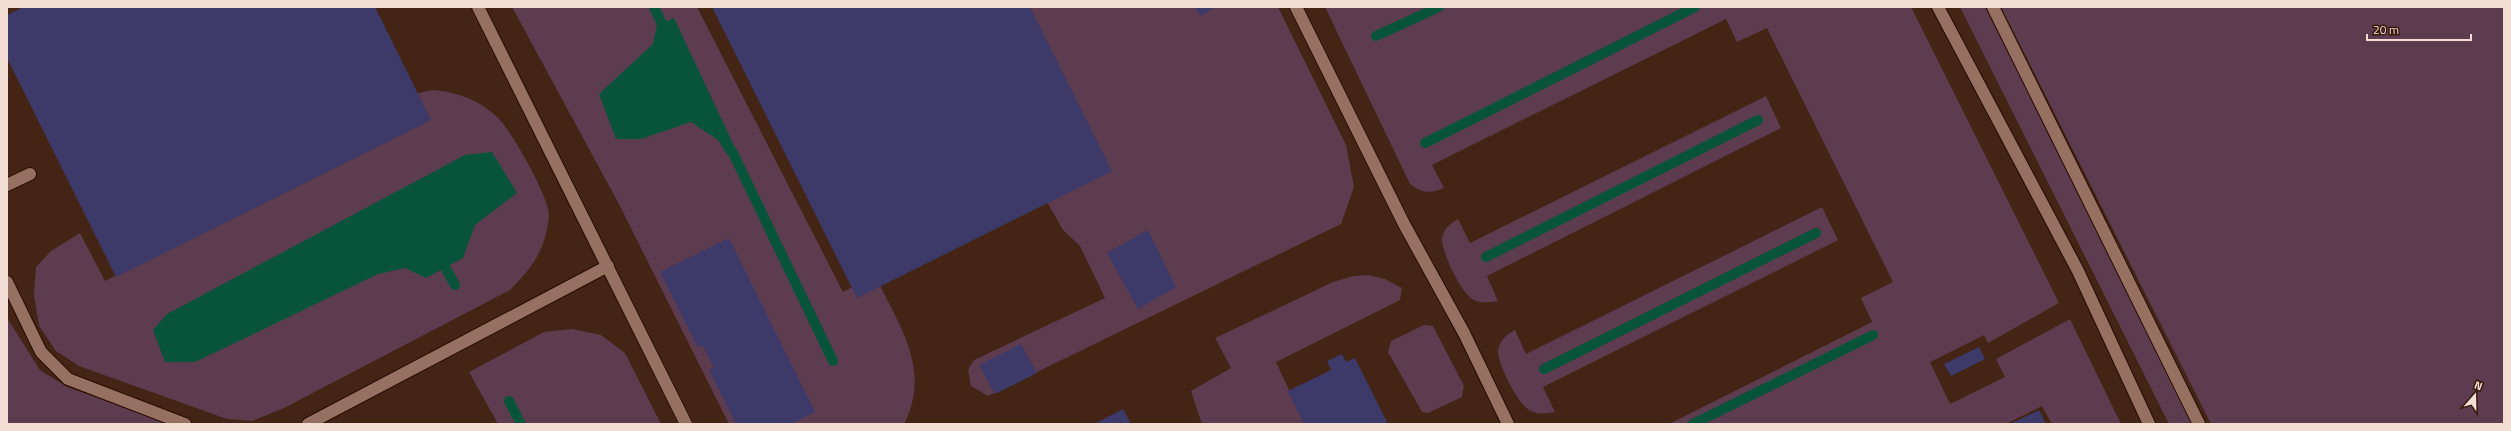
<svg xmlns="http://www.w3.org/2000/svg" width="2511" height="431" font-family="'Titillium Web',sans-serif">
<rect width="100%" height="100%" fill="#432415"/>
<path fill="#5c3c4e" d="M512 7H697L843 292 875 275C899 326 932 369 904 424H729L620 206Z
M1015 7H1278L1346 145 1354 187 1341 224 988 396 971 386 968 370 974 360 1105 298 1080 246 1063 230 1040 190Z
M1325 7H1911L2059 303 1988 343 1984 335 1930 362 1950 404 2005 377 1996 359 2070 319 2121 424H2052L2042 406 2006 424H1669L1872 322 1861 298 1893 282 1767 28 1737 42 1726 19 1432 165 1444 188C1429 194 1422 193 1410 184Z
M1960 7H1985L2194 424H2169Z
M2001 7H2504V424H2211Z
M433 90C457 92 480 100 498 118 511 130 551 200 549 217 545 250 533 267 510 290L284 408 252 421 227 419 79 366 56 351 39 326 34 295 36 267 51 251 80 233 105 281 422 123 409 95Z
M1766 96 1781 128 1487 276 1498 301C1490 302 1483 304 1474 300 1462 295 1442 253 1442 240 1442 230 1451 223 1458 219L1470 243Z
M1822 207 1838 240 1543 387 1555 412C1546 413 1539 415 1531 411 1518 406 1498 364 1498 351 1499 341 1507 334 1515 330L1526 354Z
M1367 275 1385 279 1402 288 1400 300 1276 362 1305 424H1202L1191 391 1231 368 1215 338 1333 282 1353 276Z
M7 318 40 370 67 387 172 424H7Z
M1424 325 1433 326 1464 386 1462 397 1428 413 1422 412 1388 352 1391 341Z
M572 329 601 335 625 353 661 424H498L469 372 544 332Z"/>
<path fill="#08543b" d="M674 18 736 150 727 154 718 140 691 122 641 139H616L599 94 653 44 657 25Z
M492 152 517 193 475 225 463 258 426 278 405 268 378 274 195 362H165L153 330 167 314 465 155Z"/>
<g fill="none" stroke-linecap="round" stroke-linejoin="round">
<path stroke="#08543b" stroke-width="10" d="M654 7 662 24
M1376 36 1439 7
M1425 143 1695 7
M732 151 833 361
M1486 257 1758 120
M445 267 455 285
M1544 369 1816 233
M509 401 521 424
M1693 424 1873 335"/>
</g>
<path fill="#3d3a6a" d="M23 7H375L431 120 116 277 7 58V15Z
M712 7H1030L1112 171 857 298Z
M1195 7H1216L1200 16Z
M1148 230 1176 287 1138 309 1107 253Z
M729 238 815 412 791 424H736L709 370 714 368 703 346 698 348 660 272Z
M1021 344 1037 373 995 394 979 365Z
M1979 347 1985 359 1951 376 1944 364Z
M1342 354 1346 362 1355 358 1388 424H1304L1288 391 1331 370 1327 361Z
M1123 409 1131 424H1094Z
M2039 410 2046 424H2010Z"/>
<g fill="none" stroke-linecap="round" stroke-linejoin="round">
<defs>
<path id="service" d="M478 7 686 424
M1296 7 1404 224 1464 333 1508 424
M1938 7 2078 271 2149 424
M1993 7 2199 424
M7 185 30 174
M7 282 41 352 68 379 185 424
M308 424 608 266"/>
</defs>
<use href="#service" stroke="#280b01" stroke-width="14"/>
<use href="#service" stroke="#967060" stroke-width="12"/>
</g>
<rect width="2511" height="431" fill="none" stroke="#f3ded5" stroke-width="16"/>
<g transform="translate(2475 395) rotate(20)" stroke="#381a0b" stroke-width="3" paint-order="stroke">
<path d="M0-3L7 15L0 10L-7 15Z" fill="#f3ded5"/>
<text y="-6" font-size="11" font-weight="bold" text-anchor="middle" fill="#f3ded5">N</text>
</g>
<path d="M2367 34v6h104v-6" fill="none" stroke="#f3ded5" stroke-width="2"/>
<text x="2373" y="34" font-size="12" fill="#f3ded5" stroke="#381a0b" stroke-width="3" paint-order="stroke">20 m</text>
</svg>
